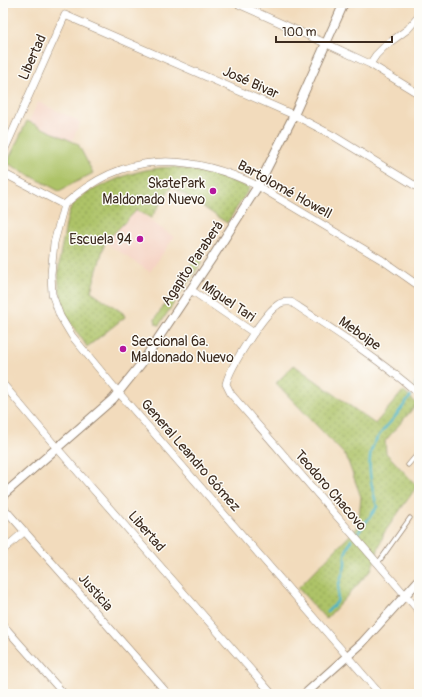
<svg xmlns="http://www.w3.org/2000/svg" width="422" height="697" font-family="Pangolin,sans-serif">
<defs>
<pattern id="park-dots" width="8" height="8" patternUnits="userSpaceOnUse"><rect width="8" height="8" fill="#adc368"/><path d="M2 2h.1M6 6h.1" fill="none" stroke="#8e9f55" stroke-width="1.8" stroke-linecap="round"/></pattern>
</defs>
<rect width="100%" height="100%" fill="#fdfcf7"/>
<filter id="ink" filterUnits="userSpaceOnUse"><feTurbulence type="fractalNoise" baseFrequency=".025" numOctaves="2"/><feDisplacementMap in="SourceGraphic" scale="8" xChannelSelector="R" yChannelSelector="G"/><feConvolveMatrix kernelMatrix="1 2 1 2 8 2 1 2 1" color-interpolation-filters="sRGB"/></filter>
<filter id="wash" filterUnits="userSpaceOnUse"><feTurbulence type="fractalNoise" baseFrequency=".012" numOctaves="4" result="noise"/><feDisplacementMap in="SourceGraphic" scale="16" xChannelSelector="R" yChannelSelector="G"/><feGaussianBlur stdDeviation="0.9" result="paint"/><feColorMatrix in="noise" values="0 0 0 0 0 0 0 0 0 0 0 0 0 0 0 0 0 1.4 0 .05"/><feComposite in="paint" operator="in"/></filter>
<g filter="url(#wash)">
<rect width="100%" height="100%" fill="#f2dbbc"/>
<path fill="#f5d2c2" d="M38 102 77 120V121L80 123 72 141 29 121Z
M137 211 174 237 150 272 105 242Z"/>
<path fill="#adc368" stroke="#747643" d="M27 121 78 144 93 173 59 191 7 163Z
M196 258 202 262 159 325 156 324 155 319Z"/>
<path fill="url(#park-dots)" stroke="#747643" d="M175 167 213 174 248 187 249 189 227 223 172 186 151 218 137 210 105 242 91 291 123 313 125 317 87 347C82 338 75 330 70 322 55 295 57 264 64 236 66 225 67 212 74 204 81 195 92 190 102 186 128 173 146 168 175 167Z
M294 365 375 424 403 391 417 404 385 441 386 453 417 486 384 533 371 570 326 619 298 588 358 527 361 497 346 456 276 383Z"/>
<g fill="none" stroke-linecap="round" stroke-linejoin="round">
<path stroke="#48b3c5" stroke-width="2.5" d="M358 533 377 507C373 491 368 474 370 458 371 441 384 430 394 418 400 411 405 403 411 396
M327 612 337 602 339 584 345 566V554L351 540"/>
<path stroke="#48b3c5" stroke-width="8" d="M418 385H419"/>
</g>
</g>
<g filter="url(#ink)">
<g fill="none" stroke-linecap="round" stroke-linejoin="round">
<defs>
<path id="service" d="M408 465 419 452
M378 563 410 518"/>
<path id="minor" d="M236 3 325 43 370 64 419 94
M370 64 376 55 385 46 408 29 419 16
M3 153 65 15 294 115 332 135 419 188
M3 173 64 205
M64 205 54 243 51 274 52 294 60 316 72 336 119 393 380 694
M64 205C124 150 188 152 258 186L382 260 419 286
M191 290 254 333
M3 384 57 448 272 694
M419 394C380 360 335 331 291 302 287 302 283 301 279 304 264 313 230 367 226 384L231 394 419 611
M3 507 168 694
M3 550 25 531
M3 625 64 694"/>
<path id="tertiary" d="M3 495 113 399 141 364 214 255 258 186 294 115 344 3
M305 694 362 643 419 580"/>
</defs>
<use href="#service" stroke="#96826d" stroke-width="5"/>
<use href="#minor" stroke="#96826d" stroke-width="8"/>
<use href="#tertiary" stroke="#96826d" stroke-width="10"/>
<use href="#service" stroke="#fff" stroke-width="3.5"/>
<use href="#minor" stroke="#fff" stroke-width="7"/>
<use href="#tertiary" stroke="#fff" stroke-width="8"/>
</g>
</g>
<g fill="#b5179e" stroke="#fdfcf7" stroke-width="1.5">
<circle cx="213" cy="191" r="4"/>
<circle cx="140" cy="239" r="4"/>
<circle cx="123" cy="349" r="4"/>
</g>
<g text-anchor="middle" stroke-width="3" stroke-linejoin="round" paint-order="stroke">
<g font-size="14" fill="#3b2a1e" stroke="#fdfcf7">
<text transform="translate(32 57) rotate(-66)" y="5">Libertad</text>
<text transform="translate(251 82) rotate(24)" y="5">José Bivar</text>
<text transform="translate(285 189) rotate(29)" y="5">Bartolomé Howell</text>
<text transform="translate(192 263) rotate(-56)" y="5">Agapito Paraberá</text>
<text transform="translate(229 301) rotate(34)" y="5">Miguel Tari</text>
<text transform="translate(360 333) rotate(35)" y="5">Meboipe</text>
<text transform="translate(191 455) rotate(49)" y="5">General Leandro Gómez</text>
<text transform="translate(331 490) rotate(49)" y="5">Teodoro Chacovo</text>
<text transform="translate(147 531) rotate(49)" y="5">Libertad</text>
<text transform="translate(96 592) rotate(49)" y="5">Justicia</text>
</g>
<g font-size="14" fill="#3b2a1e" stroke="#fdfcf7" text-anchor="end">
<text x="205" y="188">SkatePark<tspan x="205" dy="16">Maldonado Nuevo</tspan></text>
<text x="132" y="244">Escuela 94</text>
<text x="131" y="346" text-anchor="start">Seccional 6a.<tspan x="131" dy="16">Maldonado Nuevo</tspan></text>
</g>
</g>
<rect width="422" height="697" fill="none" stroke="#fdfcf7" stroke-width="16"/>
<path d="M276 36v6h116v-6" fill="none" stroke="#3b2a1e" stroke-width="2"/>
<text x="282" y="36" font-size="12" fill="#3b2a1e" stroke="#fdfcf7" stroke-width="3" paint-order="stroke">100 m</text>
</svg>
